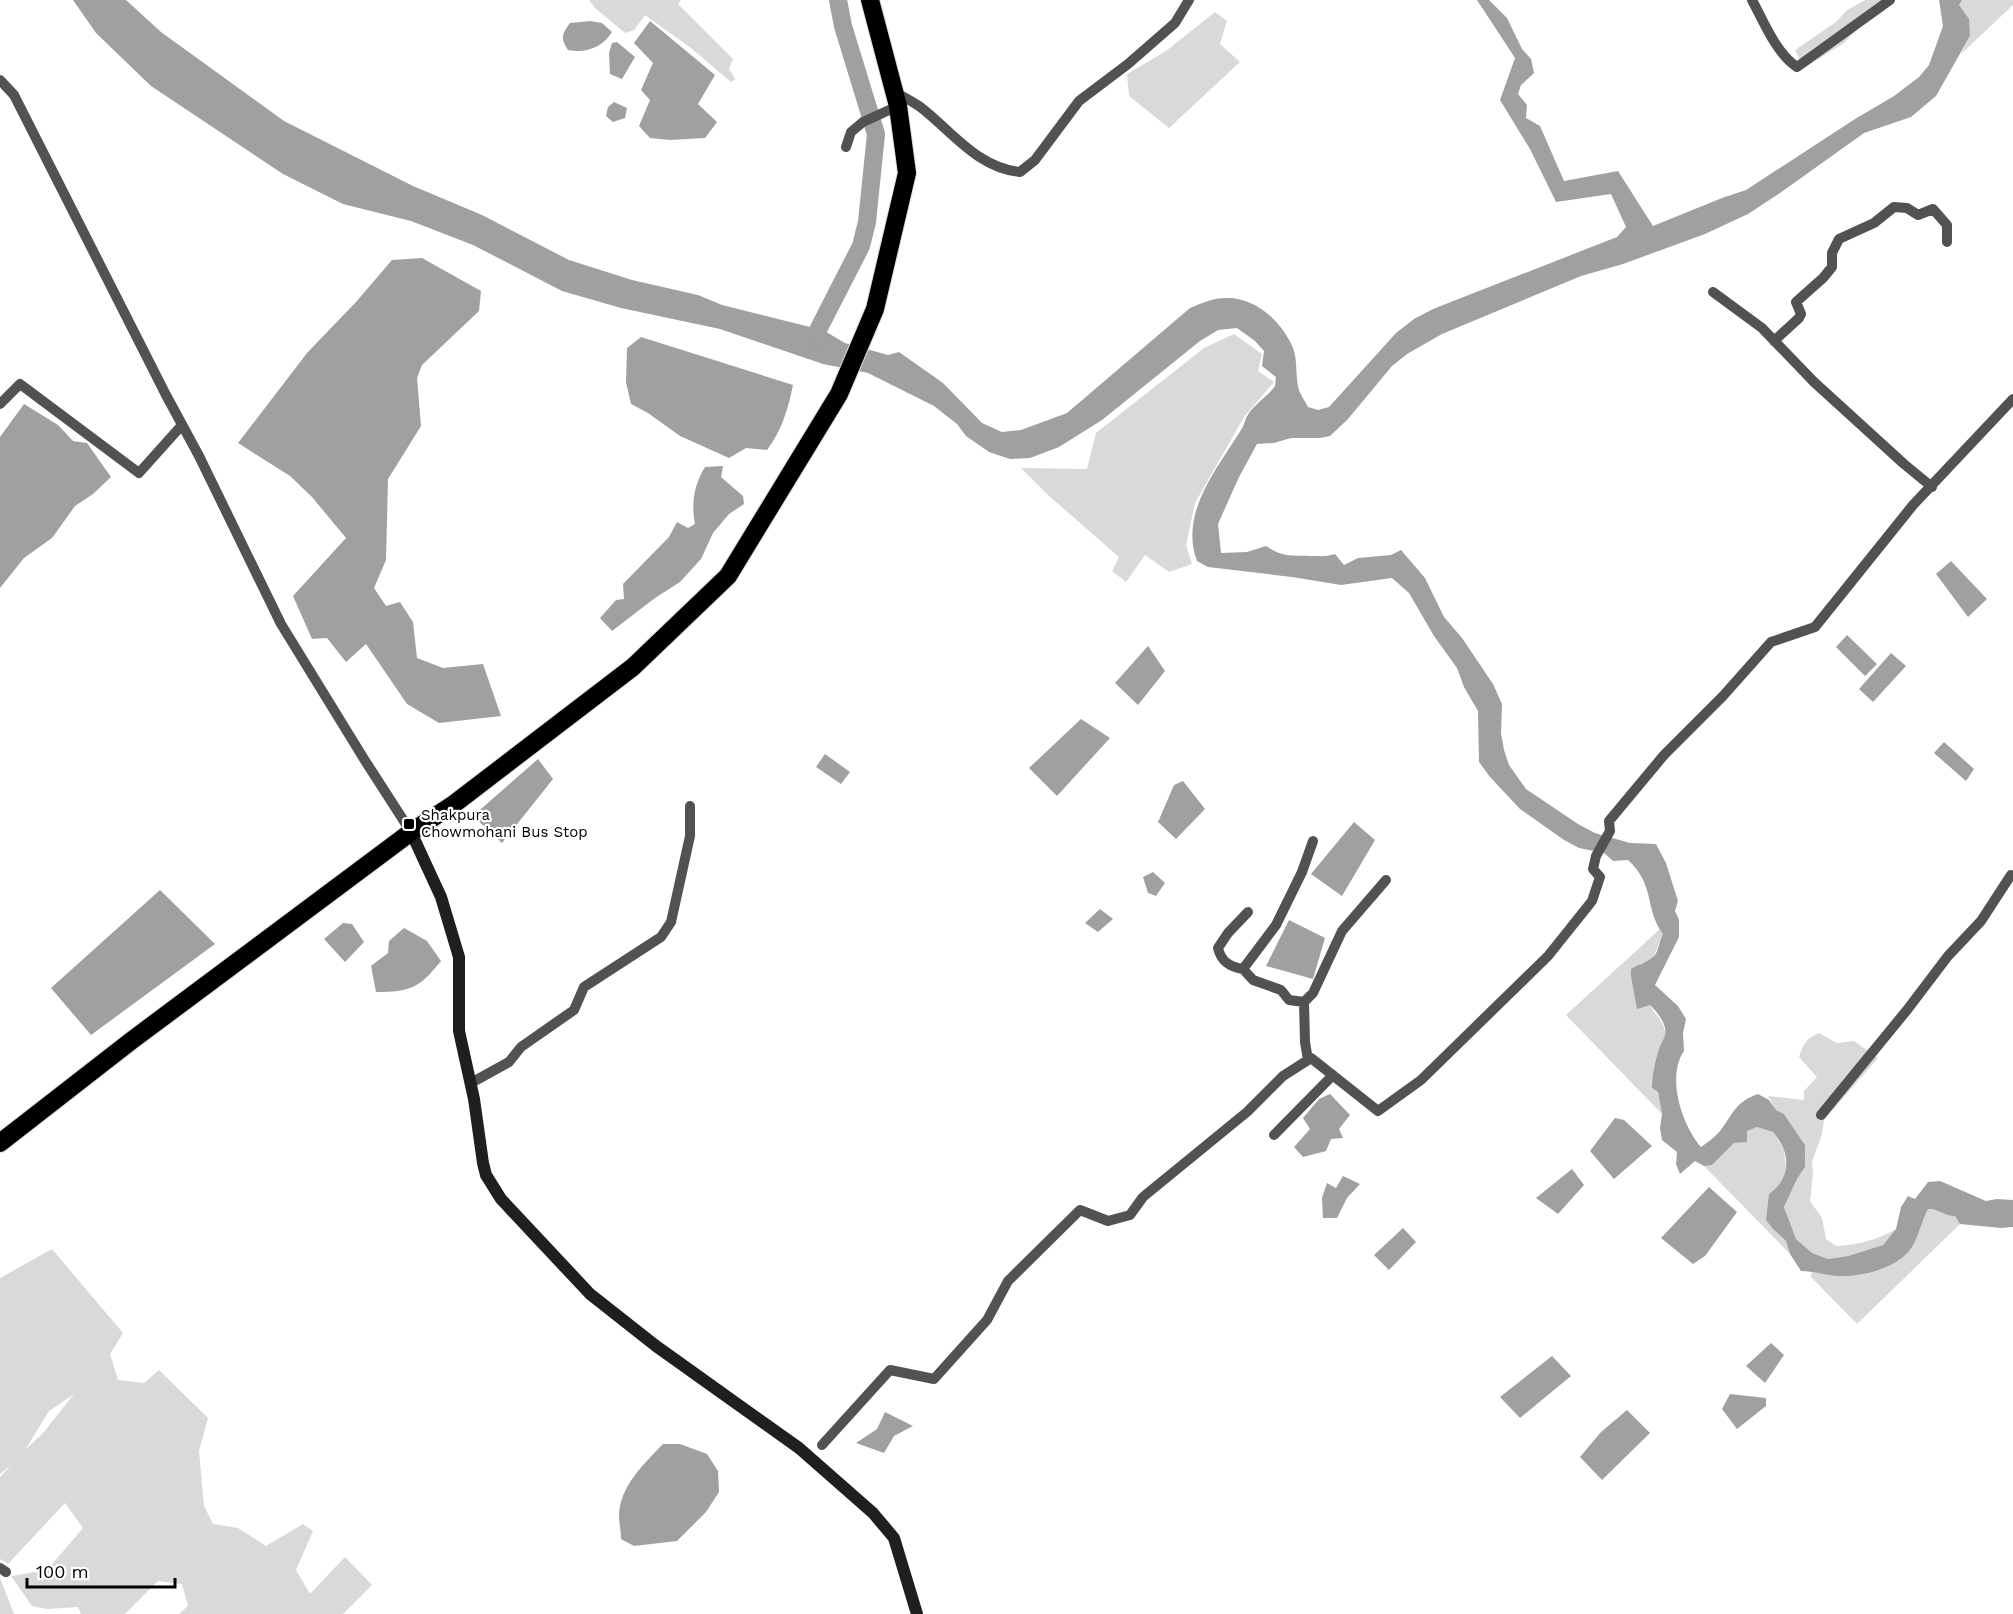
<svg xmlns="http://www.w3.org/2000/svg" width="2013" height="1614" font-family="'Work Sans',sans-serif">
<rect width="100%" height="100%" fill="#fff"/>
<path fill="#d9d9d9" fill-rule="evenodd" d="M589 0H681L678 4 733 59 729 69 735 79 731 82 691 48 645 15 634 30 625 33 595 8Z
M1865 0H1892L1862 24 1844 43 1804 68 1795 50 1836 22 1847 10Z
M1962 0H2013V5L1961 54 1970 36 1959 5Z
M1215 12 1227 21 1220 44 1240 62 1169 128 1129 96 1127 74 1166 51Z
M1234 334 1262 354 1258 371 1274 382 1244 417 1195 503 1186 545 1192 564 1169 572 1145 555 1126 582 1112 571 1119 557 1048 495 1021 468 1087 469 1096 433 1204 348Z
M1660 929 1663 934C1654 949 1660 957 1640 964 1643 976 1644 991 1649 1003 1654 1015 1662 1017 1666 1034 1657 1051 1652 1069 1652 1087L1658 1092 1662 1114 1566 1015Z
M1819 1033 1837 1043 1854 1041 1878 1058 1824 1120 1822 1134 1812 1162 1813 1174 1810 1201 1822 1218 1826 1239 1836 1246C1858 1245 1877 1240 1896 1229L1883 1245 1848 1256 1828 1259 1812 1253 1796 1239 1784 1207 1797 1179 1805 1167V1145L1784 1114 1776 1110 1768 1096 1804 1100V1091L1817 1077 1799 1057C1803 1044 1807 1038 1819 1033Z
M1757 1127 1773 1132 1784 1150 1786 1167 1773 1229 1786 1241 1790 1254 1704 1166 1712 1165 1746 1131Z
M1928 1209C1939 1209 1944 1216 1955 1216L1960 1224 1857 1324 1811 1277 1812 1271C1843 1280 1892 1277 1911 1247 1919 1236 1922 1221 1928 1209Z
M52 1249 123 1333 110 1354 118 1380 144 1383 159 1370 208 1418 199 1451 204 1506 213 1524 238 1528 266 1546 303 1524 313 1531 296 1570 310 1594 345 1557 372 1585 343 1614H179L188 1606 182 1584 158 1581 125 1614H81L78 1607 47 1609 32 1606 11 1576 47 1570 83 1528 65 1503 8 1564 0 1559V1477L12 1464 0 1474V1278ZM74 1394 43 1433 25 1450 49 1411Z
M0 1578 14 1614H0Z"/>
<path fill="#a0a0a0" d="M73 0H126L161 32 284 121 413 186 482 215 569 260 632 280 698 295 722 305 810 327 828 333 845 343 888 355 899 352 943 383 982 423 1002 432 1021 430 1067 413 1190 308C1202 303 1213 298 1226 298 1256 297 1282 322 1293 348 1298 361 1295 377 1299 390 1301 396 1305 401 1308 407L1318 410 1329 407 1396 333 1414 319 1433 309 1617 237 1626 227 1611 194 1556 202 1530 149 1500 100 1515 58 1477 0H1489L1507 18 1522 49 1531 59 1534 73 1521 85 1518 94 1527 105 1526 118 1540 126 1564 181 1618 171 1653 226 1722 198 1746 190 1855 119 1894 96 1919 77 1929 65 1943 26 1939 0H1962L1959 5 1969 19 1970 36 1936 96 1911 117 1864 133 1780 193 1748 214 1705 234 1623 264 1581 276 1442 334 1407 354 1392 366 1348 419 1330 436 1320 438H1291L1274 443 1257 444 1239 477 1218 524 1221 553 1247 552 1266 546C1284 558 1291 555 1311 556 1320 556 1326 557 1335 554L1344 565 1358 558 1391 555 1401 550 1425 578 1444 617 1462 638 1493 684 1502 704 1501 733 1504 750 1509 765 1526 789 1578 824 1595 833 1630 843 1656 844 1666 863 1678 901 1675 911 1679 920V937L1655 985 1678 1006 1686 1019 1683 1033 1684 1051C1666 1077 1682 1125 1701 1147 1708 1142 1715 1137 1720 1131 1734 1113 1735 1102 1758 1094L1769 1100 1776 1110 1784 1114 1805 1145V1167L1797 1179 1784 1207 1796 1239 1812 1253 1828 1259 1848 1256 1883 1245 1896 1229 1901 1207 1908 1196 1915 1199 1928 1182 1940 1181 1986 1201 1997 1199 2013 1200V1227L2001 1228 1960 1224 1955 1216C1944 1216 1939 1209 1928 1209 1922 1221 1919 1235 1912 1247 1898 1269 1862 1277 1837 1276 1825 1275 1814 1271 1801 1271L1790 1254 1786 1241 1773 1229 1766 1220 1769 1194C1784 1184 1790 1167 1784 1150 1782 1144 1777 1137 1773 1132L1757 1127 1747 1131V1142L1734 1143 1712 1165 1704 1166 1695 1161 1680 1174 1676 1164 1677 1152 1662 1140 1660 1128 1662 1114 1658 1092 1652 1088C1652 1074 1655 1062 1659 1049 1660 1044 1664 1040 1665 1035 1668 1025 1657 1012 1650 1005L1637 1009 1631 976V969C1641 963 1656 960 1658 948 1660 942 1660 940 1663 934 1644 908 1656 886 1628 860L1613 861 1604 853 1579 848 1564 840 1520 809 1490 777 1479 762 1478 711 1464 687 1457 668 1434 636 1409 593 1392 578 1341 585 1292 577 1208 567 1197 561C1179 513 1217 469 1241 430 1245 424 1245 418 1249 413 1254 405 1272 392 1275 386 1276 383 1275 380 1276 377L1262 366 1264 351 1255 341 1237 328 1218 330 1200 341 1102 420 1059 447 1030 458 1010 459 989 452 966 436 957 424 934 406 868 373 823 364 720 329 621 308 562 291 473 245 411 221 343 204 283 174 151 86 96 33Z
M590 21 602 23 612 32C603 47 585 54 568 50 560 38 562 34 570 23Z
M650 21 715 75 698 104 717 122 705 138 670 140 650 138 639 126 650 100 641 90 653 63 634 43Z
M617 42 635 57 622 79 610 74 609 53 612 43Z
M614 102 627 108 625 118 613 122 606 116 608 107Z
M422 258 481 291 479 311 422 365 417 378 421 426 388 479 386 560 374 588 386 606 400 602 413 622 417 658 443 668 483 664 501 716 439 723 407 704 366 644 346 662 327 638 312 639 293 596 346 538 312 497 290 476 238 443 307 353 356 302 392 260Z
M641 337 793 385C788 409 782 430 767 450L746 448 729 458 680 436 648 413 631 404 626 382 627 348Z
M24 404 58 425 73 441 87 443 111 477 93 494 75 506 52 538 24 558 0 588V437Z
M723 466 721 477 743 496 744 504 729 514 713 533 701 559 680 582 655 598 612 631 600 618 616 600 624 599 623 584 669 537 677 522 688 528 695 524C691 503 694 485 705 467Z
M1951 561 1987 599 1968 617 1936 574Z
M1847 635 1877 664 1865 676 1836 647Z
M1148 646 1165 671 1138 705 1115 683Z
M1891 653 1906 666 1873 702 1859 689Z
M1081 719 1110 738 1057 796 1029 768Z
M1944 742 1974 769 1966 781 1934 753Z
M825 754 850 772 841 784 816 767Z
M538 759 553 779 502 843 473 816Z
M1183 781 1205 809 1176 839 1158 822 1174 785Z
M1354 822 1375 840 1342 896 1311 874Z
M1153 872 1165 883 1156 896 1148 893 1143 877Z
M160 890 215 944 91 1035 51 988Z
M1100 909 1113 919 1098 932 1085 923Z
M1289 920 1325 938 1313 979 1266 966Z
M343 923 352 924 364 942 345 962 324 939Z
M404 928 427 941 441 961C419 988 411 992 376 992L371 966 388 953 389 941Z
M1330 1094 1350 1115 1339 1129 1343 1138 1331 1139 1326 1151 1303 1157 1294 1147 1310 1129 1303 1118 1319 1099Z
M1615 1118 1624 1120 1652 1146 1614 1179 1590 1151Z
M1572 1169 1584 1185 1558 1214 1536 1198Z
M1343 1176 1360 1184 1347 1198 1337 1218H1323L1322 1198 1327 1183 1336 1188Z
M1709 1187 1737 1212 1705 1256 1693 1264 1661 1238Z
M1403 1228 1416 1242 1389 1270 1374 1255Z
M1771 1343 1784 1355 1765 1383 1746 1366Z
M1552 1356 1571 1376 1520 1418 1500 1397Z
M1730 1394 1766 1398V1406L1737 1429 1722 1409Z
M1627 1410 1650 1433 1602 1480 1580 1457 1601 1432Z
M885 1412 913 1426 894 1436 884 1453 856 1443 877 1429Z
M663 1444H680L707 1454 718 1471 719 1492 706 1512 677 1541 634 1546 621 1539C621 1531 619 1523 619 1515 620 1486 644 1464 663 1444Z"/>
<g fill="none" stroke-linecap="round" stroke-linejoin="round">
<path stroke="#a0a0a0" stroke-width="18" d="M818 339V330L861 246 867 222 876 134 843 26 838 0"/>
<defs>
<path id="highway" d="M0 1143 131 1041 411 832 454 804 633 667 728 576 839 394 875 309 907 173 898 106 870 0"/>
</defs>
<use href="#highway" stroke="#dbdbdb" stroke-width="20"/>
<path stroke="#525252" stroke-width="10" d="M1752 0C1764 22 1776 53 1797 67L1890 0
M0 80 14 95 166 395 199 456 281 624 364 759 411 832
M894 92C903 96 911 101 919 106 951 130 977 168 1020 172L1035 160 1079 101 1128 64 1175 23 1189 0
M846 147 851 132 863 122 898 106
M1713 292 1762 328 1814 382 1904 464 1932 487
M1774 341 1799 318 1801 314 1796 302 1823 278 1832 267V253L1839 239 1874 223 1894 207 1907 208 1918 215 1933 209 1947 225V242
M0 404 20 384 139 473 182 425
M1248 912 1228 933 1218 948C1221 961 1229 967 1243 969L1276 925 1302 872 1313 841
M1243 969 1253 980 1281 990 1289 1000 1304 1002
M1308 1060 1305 1042 1304 1002 1313 993 1342 931 1386 880
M471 1083 509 1062 521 1047 574 1010 584 987 661 937 671 922 690 836V806
M1821 1115 1907 1010 1948 956 1981 921 2011 875
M1274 1135 1333 1075
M822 1445 890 1370 934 1379 987 1320 1008 1281 1080 1210 1108 1221 1130 1215 1143 1197 1247 1112 1283 1076 1308 1060 1311 1058 1378 1111 1421 1080 1548 956 1592 901 1600 877 1593 869 1596 856 1610 831 1609 821 1664 755 1723 696 1771 642 1815 627 1913 505 2013 399
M0 1568 6 1572"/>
<path stroke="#1f1f1f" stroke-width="12" d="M411 832 441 897 459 957V1031L474 1099 483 1163 486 1175 501 1199 590 1294 656 1346 799 1448 873 1513 894 1538 917 1614"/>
<use href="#highway" stroke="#000" stroke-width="18"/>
</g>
<rect fill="#000" stroke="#fff" stroke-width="2" x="403" y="818" width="12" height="12" rx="3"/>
<g text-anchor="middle" stroke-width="4.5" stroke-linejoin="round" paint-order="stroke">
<g font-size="15" fill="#000" stroke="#fff" text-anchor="start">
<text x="421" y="820">Shakpura<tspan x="421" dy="17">Chowmohani Bus Stop</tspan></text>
</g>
</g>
<path d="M27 1578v9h148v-9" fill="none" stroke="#000000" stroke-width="3"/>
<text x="36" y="1578" font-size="18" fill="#000000" stroke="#ffffff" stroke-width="4.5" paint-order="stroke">100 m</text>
</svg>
